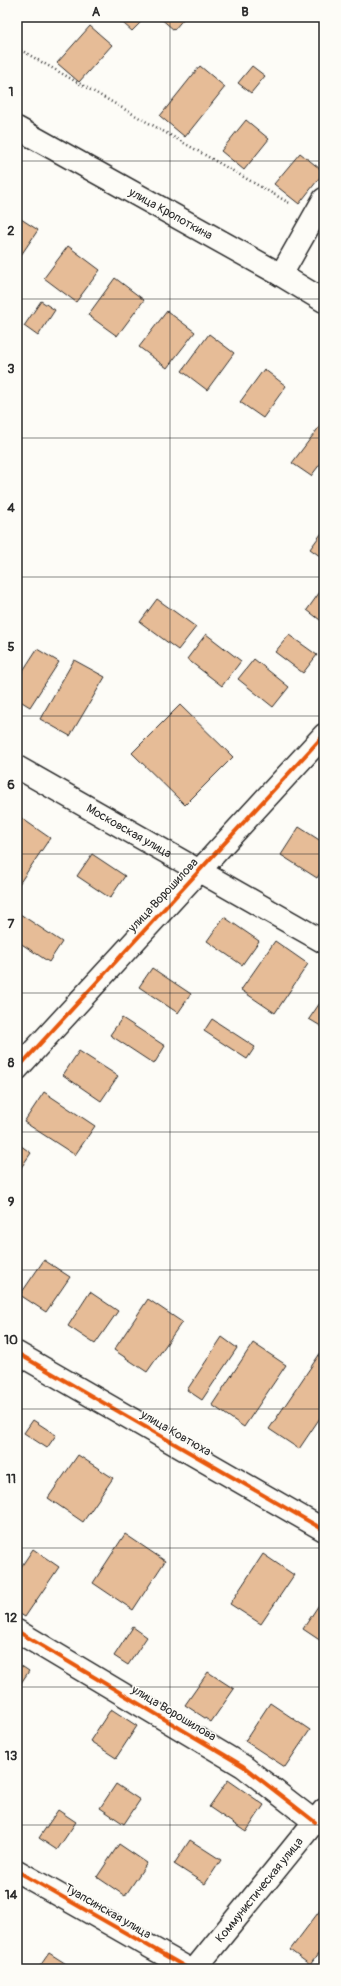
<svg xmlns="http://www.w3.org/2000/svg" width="341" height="1986" font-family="Pangolin,sans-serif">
<rect width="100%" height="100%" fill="#fdfcf7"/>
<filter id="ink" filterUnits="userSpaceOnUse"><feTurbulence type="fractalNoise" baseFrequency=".025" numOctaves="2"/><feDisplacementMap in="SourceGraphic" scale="8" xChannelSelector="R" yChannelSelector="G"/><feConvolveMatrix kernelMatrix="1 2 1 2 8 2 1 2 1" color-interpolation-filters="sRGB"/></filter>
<g filter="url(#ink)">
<path fill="#e6bc97" stroke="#2b2b2b" d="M116 17H140L143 20 132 31Z
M159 17H185L174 30Z
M90 26 112 45 79 82 57 63Z
M200 66 225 87 185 137 160 116Z
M252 66 265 76 251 93 238 83Z
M246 120 269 139 244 170 221 151Z
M300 153 324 172 299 204 274 184Z
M21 219 38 230 17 261V225Z
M68 246 100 270 76 302 44 278Z
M115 278 144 300 117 336 88 315Z
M41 301 55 310 38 336 24 326Z
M167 311 195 332 167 368 139 347Z
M209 334 234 353 207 390 182 371Z
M264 369 286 386 263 418 240 402Z
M323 422 324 423V459L311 476 292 463Z
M324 530V559L310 549Z
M322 589 324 590V623L307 610Z
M157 599 196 627 178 650 140 622Z
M206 634 241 661 222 686 187 659Z
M289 635 317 655 303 673 275 652Z
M37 649 59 662 30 707 17 699V680Z
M254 659 289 687 273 707 238 679Z
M74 660 105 677 70 736 40 719Z
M180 705 233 757 185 805 132 753Z
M17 815 50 838 17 887Z
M299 827 324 843V867L317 878 281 855Z
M92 854 125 876 110 898 77 876Z
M17 912 62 942 49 962 17 941Z
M224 917 259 941 242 965 207 941Z
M275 941 308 964 275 1013 241 990Z
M152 968 191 994 178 1013 139 987Z
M324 997V1028L309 1019Z
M122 1018 165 1046 154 1064 110 1035Z
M212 1019 255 1047 247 1059 204 1031Z
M79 1051 118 1076 101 1101 63 1075Z
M44 1092 95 1126 75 1155 24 1122Z
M17 1143 31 1153 18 1172H17Z
M44 1260 70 1277 46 1312 20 1295Z
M90 1292 118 1311 95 1344 68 1326Z
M148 1299 182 1322 147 1372 114 1350Z
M222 1337 237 1348 202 1400 187 1390Z
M253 1343 286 1365 244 1427 212 1405Z
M321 1352 324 1354V1412L299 1449 269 1429Z
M33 1420 56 1435 47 1448 24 1433Z
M78 1455 113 1478 83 1522 48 1498Z
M125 1534 165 1561 133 1610 93 1583Z
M33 1549 59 1567 25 1617 17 1612V1573Z
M263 1554 294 1575 261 1624 230 1604Z
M324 1597V1643L303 1629Z
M133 1627 147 1637 128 1665 114 1656Z
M17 1663 29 1671 19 1686 17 1685Z
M208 1672 234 1689 211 1722 185 1705Z
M270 1703 310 1730 285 1767 245 1741Z
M111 1709 137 1726 116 1758 90 1741Z
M228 1780 264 1805 246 1832 209 1807Z
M116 1784 140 1800 124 1824 100 1808Z
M58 1810 76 1822 57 1850 39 1838Z
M190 1840 221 1860 205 1884 174 1864Z
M119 1844 147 1863 125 1896 97 1877Z
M324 1905V1946L310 1965 290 1950Z
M49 1953 71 1967 69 1969H38Z"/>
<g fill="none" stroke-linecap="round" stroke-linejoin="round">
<defs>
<g id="minor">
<path d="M281 275 324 199"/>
<path id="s1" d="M17 767 324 942"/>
<path d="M17 1069 324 735"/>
<path d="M17 1353 324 1530"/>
<path d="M17 1631 243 1766 315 1822"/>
<path d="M17 1871 189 1969"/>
<path id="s2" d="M195 1969 324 1810"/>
</g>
<g id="primary">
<path id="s3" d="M17 128 281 275 324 301"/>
</g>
</defs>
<use href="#minor" stroke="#2b2b2b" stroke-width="25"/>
<use href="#primary" stroke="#2b2b2b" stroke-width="25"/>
<path stroke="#2b2b2b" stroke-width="2.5" stroke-dasharray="1 3" stroke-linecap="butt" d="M17 48 291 204"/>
<use href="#minor" stroke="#fdfcf7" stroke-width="22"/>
<use href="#primary" stroke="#fdfcf7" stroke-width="22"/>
<defs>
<path id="cycleway" d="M17 1069 324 735
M17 1353 324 1530
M17 1631 243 1766 315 1822
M17 1871 189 1969"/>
</defs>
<use href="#cycleway" stroke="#fdfcf7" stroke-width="6"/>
<use href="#cycleway" stroke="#e8590c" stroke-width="4"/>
</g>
</g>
<path fill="none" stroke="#2b2b2b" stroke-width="1" stroke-opacity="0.55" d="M170 17V1969M17 161H324M17 299H324M17 438H324M17 577H324M17 716H324M17 854H324M17 993H324M17 1132H324M17 1270H324M17 1409H324M17 1548H324M17 1687H324M17 1825H324"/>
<g text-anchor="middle" stroke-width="3" stroke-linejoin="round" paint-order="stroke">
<g font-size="12" fill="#2b2b2b" stroke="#fdfcf7">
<text dy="4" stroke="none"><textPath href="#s3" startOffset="176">улица Кропоткина</textPath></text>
<text dy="4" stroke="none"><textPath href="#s1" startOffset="129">Московская улица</textPath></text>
<text transform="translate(163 895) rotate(-47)" y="4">улица Ворошилова</text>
<text transform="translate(176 1433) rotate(30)" y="4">улица Ковтюха</text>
<text transform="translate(174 1713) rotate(31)" y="4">улица Ворошилова</text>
<text dy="4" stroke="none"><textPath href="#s2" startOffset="102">Коммунистическая улица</textPath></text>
<text transform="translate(108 1911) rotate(30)" y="4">Туапсинская улица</text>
</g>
</g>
<rect width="341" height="1986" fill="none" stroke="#fdfcf7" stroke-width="44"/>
<rect x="22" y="22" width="297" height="1942" fill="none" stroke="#2b2b2b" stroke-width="1.5"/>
<g font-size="13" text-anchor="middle" font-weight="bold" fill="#2b2b2b">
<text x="96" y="16">A</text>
<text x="245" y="16">B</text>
<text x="11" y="96">1</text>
<text x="11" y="235">2</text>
<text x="11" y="373">3</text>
<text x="11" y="512">4</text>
<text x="11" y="651">5</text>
<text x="11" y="789">6</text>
<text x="11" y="928">7</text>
<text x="11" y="1067">8</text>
<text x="11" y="1206">9</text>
<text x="11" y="1344">10</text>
<text x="11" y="1483">11</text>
<text x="11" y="1622">12</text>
<text x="11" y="1760">13</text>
<text x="11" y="1899">14</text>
</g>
</svg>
